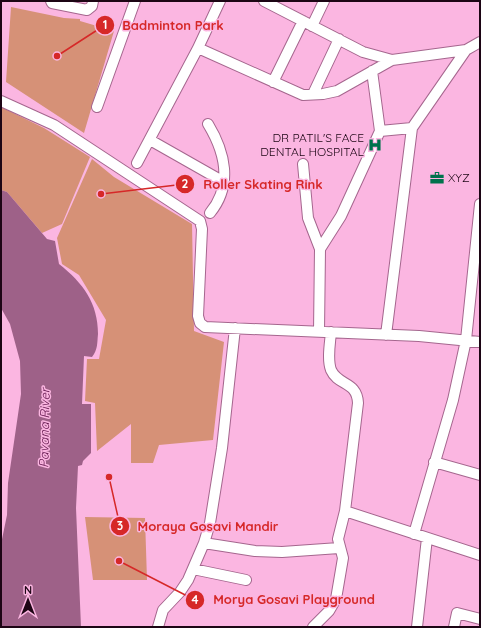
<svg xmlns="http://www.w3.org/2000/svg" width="481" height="628" font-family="Quicksand,sans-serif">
<rect width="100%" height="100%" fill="#fbb6e1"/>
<path fill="#d69177" d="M11 7 64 18 80 19V21L114 31 84 133 6 82Z
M1 107 44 128 90 157 62 224 42 233 7 192 1 190Z
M92 159 114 177 192 224 194 331 224 342 213 440 159 445 153 463H131V424L97 451 95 403 85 401 87 359H99L106 320 79 275 62 264 57 238Z
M85 517 145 518 147 580H93Z"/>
<path fill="#9e6188" d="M1 190 7 192 47 239 55 241 59 264C83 283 98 303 98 334 97 344 98 349 92 357L84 356 82 404H91V453L83 461 82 465 78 466 76 508 81 627H1V544L7 515 8 483 21 394 20 361 10 324 1 308Z"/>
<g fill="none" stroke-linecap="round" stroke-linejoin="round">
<defs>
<path id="minor" d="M51 1 52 3 87 10 92 6 93 1
M264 1 363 52 392 60 466 50 480 42
M312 26 324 1
M198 48 303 95 323 94 337 91 392 60
M372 71 380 131
M273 82 303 21
M313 94 339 39
M1 101 54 125 200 221 202 229 198 316 200 323 205 327 419 336 480 342
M97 107 135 1
M208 124C225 152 233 185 210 213
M150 140 224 182
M137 163 198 48 220 1
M303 164 308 218 320 249
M319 332 320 249 341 216 380 131 412 128
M386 335 412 128 466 50
M434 462 480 475
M345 511 480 555
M414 534 453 400 466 340 480 204
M204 543 255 551 282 552 339 548
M193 569 246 580
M158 627 163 610 180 592 188 580 204 543 210 523 222 448 235 328
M313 627 329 611 336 599 343 558 338 539 345 511 358 403C357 381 338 386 331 370 327 359 330 344 331 332
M417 627 427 538
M454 627 457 613 480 619"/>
</defs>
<use href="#minor" stroke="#a5668e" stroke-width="12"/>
<use href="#minor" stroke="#fff" stroke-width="10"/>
</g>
<defs>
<symbol id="hospital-bare" viewBox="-9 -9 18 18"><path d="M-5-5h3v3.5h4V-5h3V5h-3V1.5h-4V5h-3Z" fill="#00724c" stroke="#fbb6e1" stroke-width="2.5" paint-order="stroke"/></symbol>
<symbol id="office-bare" viewBox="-9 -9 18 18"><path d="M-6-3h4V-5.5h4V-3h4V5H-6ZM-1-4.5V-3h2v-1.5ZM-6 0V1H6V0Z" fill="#00724c" stroke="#fbb6e1" stroke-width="2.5" paint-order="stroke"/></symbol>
</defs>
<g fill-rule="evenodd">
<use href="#hospital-bare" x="365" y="135" width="20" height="20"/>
<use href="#office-bare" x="427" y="168" width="20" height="20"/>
</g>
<g text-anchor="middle" stroke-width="3" stroke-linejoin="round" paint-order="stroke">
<g font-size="12" fill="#1c0514" stroke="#fbb6e1" text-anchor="end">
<text x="364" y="142">DR PATIL'S FACE<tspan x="364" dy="14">DENTAL HOSPITAL</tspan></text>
<text x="448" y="182" text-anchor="start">XYZ</text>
</g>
<g font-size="13" font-style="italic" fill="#64184f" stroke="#fbb6e1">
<text transform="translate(44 428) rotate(-89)" y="5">Pavana River</text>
</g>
</g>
<path fill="none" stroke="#d62828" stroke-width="1.5" d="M57 56L105 25M101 194L185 184M109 477L120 526M119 561L195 600"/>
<g fill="#d62828" stroke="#fbb6e1" stroke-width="1.5">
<circle cx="57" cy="56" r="4"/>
<circle cx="101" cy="194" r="4"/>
<circle cx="109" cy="477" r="4"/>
<circle cx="119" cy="561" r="4"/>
<circle cx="105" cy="25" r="10"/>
<circle cx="185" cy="184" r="10"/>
<circle cx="120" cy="526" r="10"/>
<circle cx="195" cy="600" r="10"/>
</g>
<g font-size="12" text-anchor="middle" font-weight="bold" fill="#fff">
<text x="105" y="29">1</text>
<text x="185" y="188">2</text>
<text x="120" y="530">3</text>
<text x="195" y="604">4</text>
</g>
<g font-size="13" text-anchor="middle" font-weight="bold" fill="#d62828" stroke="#fbb6e1" stroke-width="3" stroke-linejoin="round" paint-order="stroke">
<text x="173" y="30">Badminton Park</text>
<text x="263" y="189">Roller Skating Rink</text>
<text x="208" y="531">Moraya Gosavi Mandir</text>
<text x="294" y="604">Morya Gosavi Playground</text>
</g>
<rect width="481" height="628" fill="none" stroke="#1c0514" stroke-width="4"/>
<g transform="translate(28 600)" stroke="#fbb6e1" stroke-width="3" paint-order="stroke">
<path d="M0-3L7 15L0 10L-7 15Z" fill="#1c0514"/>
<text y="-6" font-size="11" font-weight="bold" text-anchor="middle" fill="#1c0514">N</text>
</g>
</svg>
